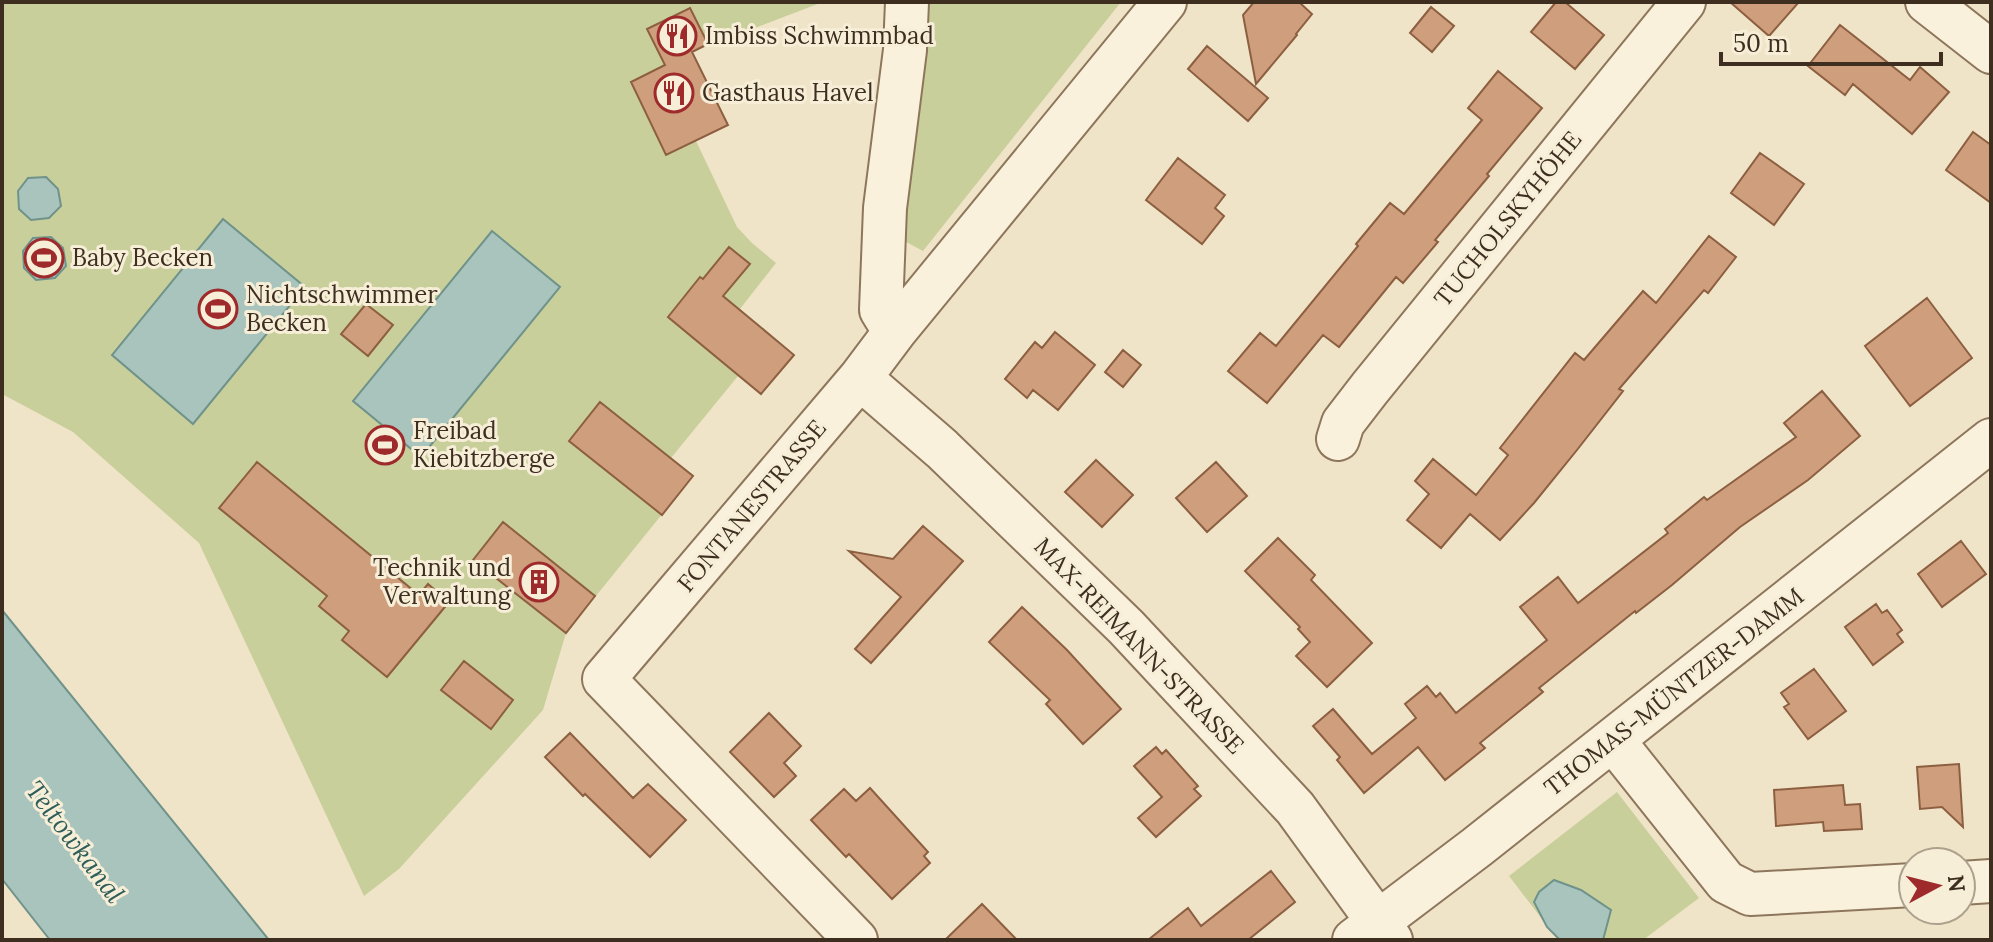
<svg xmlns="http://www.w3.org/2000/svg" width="1993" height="942" font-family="Lora,serif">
<rect width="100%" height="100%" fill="#f0e4c8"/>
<path fill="#c9cf9b" d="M2 2H823L692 52 728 125 696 141 737 227 752 243 776 263 740 309 794 355 761 394 738 376 671 458 693 476 566 633 543 710 399 869 364 896 199 543 73 432 2 394Z
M922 2H1121L923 251 899 238Z
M1617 792 1699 898 1643 940H1558L1509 876Z"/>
<path fill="#a9c4bc" stroke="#6f938a" stroke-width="2" d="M46 177 58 189 61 206 49 218 31 220 19 209 18 191 28 178Z
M223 219 305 287 193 424 112 355Z
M492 231 560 287 421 457 353 401Z
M51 237 63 248 66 266 55 278 36 280 24 268 23 251 33 238Z
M2 610 269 940H50L2 879Z
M1554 880 1581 890 1611 910 1603 940H1560L1547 927 1534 902 1539 892Z"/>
<path fill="#cf9f7d" stroke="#8d5f41" stroke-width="2" d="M1254 2H1299L1312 14 1296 34 1297 35 1256 84 1243 15Z
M1556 2H1565L1604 35 1575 69 1531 32Z
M1730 2H1799L1769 36Z
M1431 7 1454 26 1432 52 1410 33Z
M690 8 708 44 692 52 728 125 666 155 631 82 665 65 647 29Z
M1840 25 1910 80 1920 67 1949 92 1912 134 1853 84 1845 95 1808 66Z
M1207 46 1268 98 1248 121 1188 69Z
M1498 71 1542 108 1487 174 1489 176 1435 240 1438 242 1403 283 1396 277 1339 347 1323 335 1267 403 1228 371 1260 333 1276 346 1358 246 1356 244 1390 203 1404 214 1482 120 1468 108Z
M1973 132 1991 145V203L1946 170Z
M1760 153 1804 184 1774 225 1731 193Z
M1178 158 1225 195 1215 208 1224 216 1202 244 1146 200Z
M1709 236 1736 257 1708 293 1704 290 1619 389 1623 391 1577 450 1534 503 1500 540 1470 514 1441 548 1407 520 1429 494 1415 481 1433 459 1476 495 1508 455 1500 448 1575 353 1584 360 1643 291 1656 303Z
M729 247 750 264 723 296 794 355 761 394 668 317 700 277 703 279Z
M1927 298 1972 358 1910 406 1865 346Z
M366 304 393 325 368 356 341 334Z
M1055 332 1095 365 1058 410 1033 390 1027 398 1005 379 1035 342 1042 348Z
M1123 350 1141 365 1123 387 1105 372Z
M1822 391 1860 436 1808 480 1740 527 1672 585 1636 613 1635 611 1539 688 1543 692 1480 743 1485 748 1445 780 1418 747 1364 793 1337 760 1340 757 1313 726 1333 709 1372 754 1416 718 1405 704 1427 686 1436 697 1440 693 1456 713 1547 640 1520 607 1558 577 1578 603 1668 533 1665 529 1704 497 1707 500 1796 437 1784 423Z
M600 402 693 476 662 515 569 441Z
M1096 460 1133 495 1102 527 1065 492Z
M257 462 419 595 428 584 449 602 387 677 342 640 349 631 319 606 327 596 219 508Z
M1216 462 1247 496 1207 532 1176 498Z
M503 522 595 596 566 633 473 560Z
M923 526 963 561 871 663 855 649 901 597 849 551 893 559Z
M1278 538 1315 575 1311 580 1372 643 1327 687 1296 656 1310 642 1298 629 1300 627 1245 571Z
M1961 541 1986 574 1942 607 1918 574Z
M1876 604 1882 613 1887 610 1902 630 1897 634 1903 642 1873 665 1845 627Z
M1022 607 1067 650 1121 709 1083 744 1046 704 1050 700 989 642Z
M464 661 513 700 491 729 441 690Z
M1814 669 1846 711 1808 739 1784 707 1789 704 1781 693Z
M769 713 801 746 784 763 796 776 774 797 730 752Z
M570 733 633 798 648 784 686 820 650 857 585 794 583 796 545 757Z
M1156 747 1162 754 1166 750 1198 786 1194 789 1201 796 1156 837 1138 818 1162 797 1134 766Z
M1959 764 1963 827 1942 807 1920 809 1917 767Z
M1843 785 1845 805 1860 804 1862 829 1824 831 1823 822 1776 826 1774 790Z
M870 788 928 852 924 856 930 863 892 899 849 854 846 857 811 820 844 789 856 801Z
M1271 871 1295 902 1248 940H1148L1188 908 1201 926Z
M982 904 1017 940H945Z"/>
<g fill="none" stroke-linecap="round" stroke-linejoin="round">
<defs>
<path id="minor" d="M1927 2 1991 52
M896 330 889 323 881 310 885 208 905 50 907 2
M860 378 942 449 1126 627 1295 808 1391 940
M1338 439 1343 423 1370 388 1684 2
M1613 740 1726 882 1750 894 1913 885
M1961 883 1991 881
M856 940 604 679 860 378 896 330 1165 2
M1354 940 1477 847 1991 440"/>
</defs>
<use href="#minor" stroke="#8d765c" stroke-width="46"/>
<use href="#minor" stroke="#faf1dc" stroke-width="42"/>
</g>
<defs>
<symbol id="restaurant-ring" viewBox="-11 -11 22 22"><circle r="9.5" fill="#f7eed8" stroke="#9e2a2b" stroke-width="1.5"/><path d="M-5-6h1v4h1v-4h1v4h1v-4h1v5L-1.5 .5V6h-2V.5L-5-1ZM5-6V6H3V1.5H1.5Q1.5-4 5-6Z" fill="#9e2a2b"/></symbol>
<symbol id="stadium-ring" viewBox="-11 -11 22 22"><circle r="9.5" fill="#f7eed8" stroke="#9e2a2b" stroke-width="1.5"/><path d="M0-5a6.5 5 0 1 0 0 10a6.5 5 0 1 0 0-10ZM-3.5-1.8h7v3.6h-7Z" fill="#9e2a2b"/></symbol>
<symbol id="building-ring" viewBox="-11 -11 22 22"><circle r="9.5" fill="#f7eed8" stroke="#9e2a2b" stroke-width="1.5"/><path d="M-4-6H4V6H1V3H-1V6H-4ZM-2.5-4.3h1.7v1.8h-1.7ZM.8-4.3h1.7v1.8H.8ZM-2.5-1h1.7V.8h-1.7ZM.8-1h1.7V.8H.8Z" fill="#9e2a2b"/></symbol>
</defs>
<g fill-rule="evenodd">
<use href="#restaurant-ring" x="655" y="14" width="44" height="44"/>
<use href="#restaurant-ring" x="652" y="71" width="44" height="44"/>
<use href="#stadium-ring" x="22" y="236" width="44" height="44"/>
<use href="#stadium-ring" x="196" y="287" width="44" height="44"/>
<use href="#stadium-ring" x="363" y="423" width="44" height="44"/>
<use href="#building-ring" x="517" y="560" width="44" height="44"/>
</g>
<g text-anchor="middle" stroke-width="6" stroke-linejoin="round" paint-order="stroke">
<g font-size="24" fill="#3d2e20" stroke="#f7eed8" text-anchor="start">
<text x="705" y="44">Imbiss Schwimmbad</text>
<text x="702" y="101">Gasthaus Havel</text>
<text x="72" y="266">Baby Becken</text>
<text x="246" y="303">Nichtschwimmer<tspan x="246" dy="28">Becken</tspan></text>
<text x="413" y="439">Freibad<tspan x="413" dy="28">Kiebitzberge</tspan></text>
<text x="511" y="576" text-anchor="end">Technik und<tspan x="511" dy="28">Verwaltung</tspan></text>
</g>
<g font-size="24" fill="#3d2e20" stroke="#f7eed8">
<text transform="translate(1508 219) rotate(-51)" y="8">TUCHOLSKYHÖHE</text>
<text transform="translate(752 506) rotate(-50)" y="8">FONTANESTRASSE</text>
<text transform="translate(1139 646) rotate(46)" y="8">MAX-REIMANN-STRASSE</text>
<text transform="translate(1674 692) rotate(-38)" y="8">THOMAS-MÜNTZER-DAMM</text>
</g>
<g font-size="26" font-style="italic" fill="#2f5d5a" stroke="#f7eed8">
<text transform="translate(75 842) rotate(53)" y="9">Teltowkanal</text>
</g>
</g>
<rect width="1993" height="942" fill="none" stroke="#3d2e20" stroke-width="8"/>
<g transform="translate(1937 886) rotate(83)"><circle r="38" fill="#f7eed8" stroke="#ada18e" stroke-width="2"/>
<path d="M0-6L14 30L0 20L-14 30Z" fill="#9e2a2b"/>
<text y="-12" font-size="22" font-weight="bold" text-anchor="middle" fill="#3d2e20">N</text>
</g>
<path d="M1721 52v12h220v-12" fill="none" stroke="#3d2e20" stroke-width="4"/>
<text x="1733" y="52" font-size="24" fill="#3d2e20" stroke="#f7eed8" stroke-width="6" paint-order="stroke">50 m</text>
</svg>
